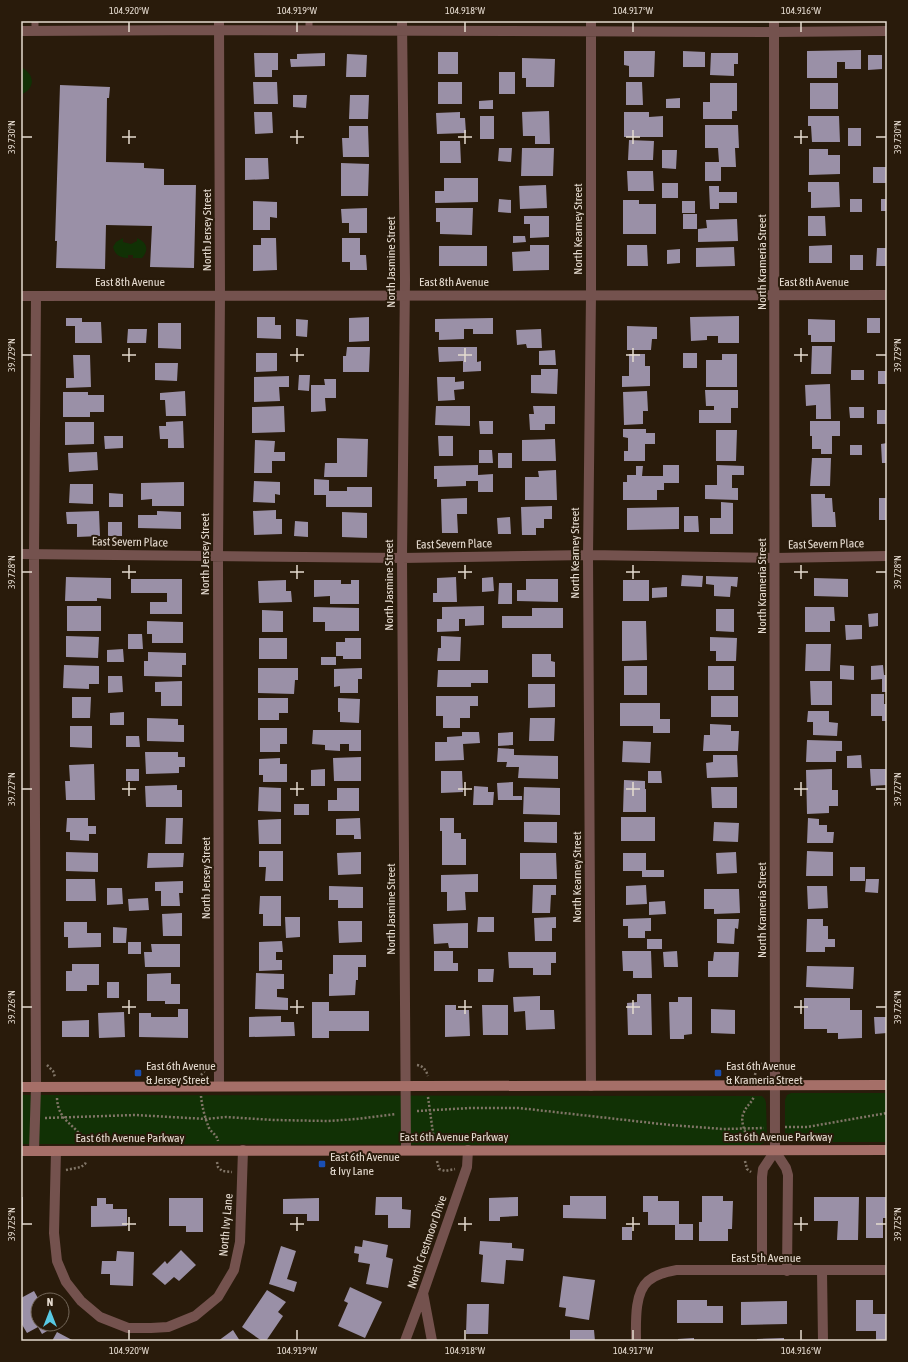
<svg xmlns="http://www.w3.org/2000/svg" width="908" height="1362" font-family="'Asap Condensed',sans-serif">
<rect width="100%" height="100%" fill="#291b0b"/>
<path fill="#113105" d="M21 67C29 71 36 80 29 89 28 91 24 93 21 95Z
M123 238V242L131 244 137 241V238C146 242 150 249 142 258H133V255H128V258C120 258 115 255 113 247L116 242Z
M791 1093H887V1142H794L789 1141 785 1133V1100L787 1095Z
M21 1095 762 1096 765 1099 766 1103 767 1138 765 1142 760 1145 21 1144Z"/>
<path fill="#9a90a7" d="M861 50V69H845V62H837V78H807V51Z
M624 51H655L654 77H629V66L624 65Z
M683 51 705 52V67H683Z
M438 52H458V74H438Z
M254 53H278V70H272V77H255Z
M325 53V66L291 67 290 59H297V54Z
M711 53H738V64H734V76L710 75Z
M347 54 367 55 366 77H346Z
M868 55H882V69L868 70Z
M522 58 555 59 554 87H526V78H522Z
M499 72H515V94H499Z
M253 82H277L278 104H254Z
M438 82H462V104H438Z
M626 82H642L643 105H626Z
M710 83H737V111H732V119H703V102H710Z
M810 83H838V109H810Z
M60 85 110 87 109 98H107L106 162 144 163V168L164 169V185H196L194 268 150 267 152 226 106 225 105 269 56 268 57 241H55Z
M293 95H307L306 108 293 107Z
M350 95H369L368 119H349Z
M680 98V108H666V99Z
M493 100V109H479V101Z
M549 111 550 144H535V136H523L522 112Z
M254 112H272L273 133 255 134Z
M460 112V118H465L466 133 437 134 436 113Z
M624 112H649V117L663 116V137H624Z
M480 116H494V139H480Z
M808 116H839L840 142H812L811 126H808Z
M705 125H738L739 148H735L736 167H721V181H705V162H719L718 148H705Z
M349 126H368L369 157H343L342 138H349Z
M848 128H861V146H848Z
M629 140 654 141 653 160H628Z
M440 141H460L461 163H440Z
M499 148H512L511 162 498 161Z
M522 148H554L553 176H521Z
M809 149H828V155H840V174L809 175Z
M662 150H677L676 169 662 168Z
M245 158H268L269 179 245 180Z
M341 163 369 164 368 196H341Z
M873 167H887V183H873Z
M627 171H653L654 191H628Z
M444 178H478V202L435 203V191H444Z
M808 182H839L840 207 811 208V192H808Z
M662 183H678V198H662Z
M546 185 547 208 520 209 519 186Z
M709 186H719V192H737V203H719V209H710Z
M499 199 511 200V213L498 212Z
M850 199H862V212H850Z
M881 199H887V211H881Z
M623 200H639V204H656V234H623Z
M253 201 277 202V218L270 217V230H253Z
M682 201H695V213H682Z
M367 208V233H349V223H342L341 209Z
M436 208H473L472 235 440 234V222H436Z
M683 214H697V229H683Z
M524 216H549V237L530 238V224H524Z
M808 216H825L826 236H808Z
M737 219 738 241 698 242V229L707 228 706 220Z
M513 236H525L526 242 513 243Z
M261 238H276L277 270 253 271V245H261Z
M342 238H360V255H366L367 270H350V262H342Z
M530 245H549V270L513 271 512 252 530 251Z
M627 245H647L648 266H627Z
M832 245V263H809V246Z
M439 246H487V266H439Z
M734 247 735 266 696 267V248Z
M877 248H887V266H876Z
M680 249V263L667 264V250Z
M850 255H863V270H850Z
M739 316V343H718V336H707V340L691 341 690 317Z
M257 317H275V325H281V339L257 338Z
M369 317V341L349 342V318Z
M66 318H82V322H101L102 343H75V326H66Z
M493 318V334H473V329H464V339L439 340V332H435V319Z
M867 318H880V333H867Z
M296 319 308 320 307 337 296 336Z
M808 319 835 320V342H811V335H808Z
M158 323H181V349L158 348Z
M627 326 657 327V339H652L651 350H627Z
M128 329H147L146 343H127Z
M541 329 542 348H527L526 344 517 345 516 330Z
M812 346H832L831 374H811Z
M347 347H370L369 372H343V356H346Z
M438 347H477V362L481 361V371L463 372V361L439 362Z
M555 350 556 365H539V351Z
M256 353H277V371L256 372Z
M683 353H697V368H683Z
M629 354H645V366H650V386L622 387V376H629Z
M722 354H737V387H706V360H722Z
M73 355H90L91 387 66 388V378H74Z
M155 363H178L177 381 155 380Z
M541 369H558L557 394 531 393V375H541Z
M851 370H864V380H851Z
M878 371H887V384H878Z
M299 375H310L309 391 298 390Z
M289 376V387H279L280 401 254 402V377Z
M437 377H455V382L464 381V389L454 390 455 400 438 401Z
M324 379H336V398H325L326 411 311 412V385H325Z
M830 384 831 419H816V405L806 406 805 385Z
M705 390H738V408H731V423H699V410H714V406H706Z
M185 391 186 416H166L165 400H160V393Z
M647 391 648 411H643V424L624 425 623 392Z
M63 392H88V395H104V412H90V417H63Z
M284 406 285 432 252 433V407Z
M436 406H470V426L435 425Z
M533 406H555V424H545V430H530L529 414H534Z
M849 407H864V418H850Z
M877 410H887V424H877Z
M183 421 184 448H168V439H160L159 426H166V422Z
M479 421H493V434H480Z
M810 421H840V436H832V454H821V449H812V436H810Z
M65 422H94V444L65 445Z
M623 429H646V433H655V444H645V461H624V451H628V438L623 437Z
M716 430H737L736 461H716Z
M104 436H123V448L105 449Z
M438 436H453V456H439Z
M337 438 368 439 367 477H324L325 463H337Z
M555 439 556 461H522V440Z
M255 440 275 441 274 452H285V461H272V473H254Z
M887 443V463H882L881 444Z
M850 445H862V455H850Z
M479 450H492L493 463H479Z
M97 452 98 470 69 472 68 453Z
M498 453H512V468H498Z
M812 458H831L830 486H810Z
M478 465V475L493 474V492H478V481H466V486L437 487V479H434V466Z
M663 465H679V483H664V490H657V500H623V482H627V475H636V466H643L642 476H663Z
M717 465 744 466V475H732V488H738V500L705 499V485H717Z
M556 470 557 500H525V477H539L538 471Z
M314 479 329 480V491H347V487H372V507H326V495H314Z
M254 481 280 482V495L275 494V503L253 502Z
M184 482V506H152V499L141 500V483Z
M70 484H93V504L69 503Z
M109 493 123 494V507H109Z
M811 494H825V498H832L833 512H835L836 527H812Z
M467 498V514H457L458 533H442L441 499Z
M879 498H887V520H879Z
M721 502 733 503V534H710V518H721Z
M552 506V519H544V528H536V535H522L521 507Z
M679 507V529L627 530V508Z
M276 510V519H282V534L254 535 253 511Z
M99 511 100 536 77 537V524H67L66 512Z
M157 511 181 512V529L138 528V515H157Z
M342 512 367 513V538L342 537Z
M684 516H698L699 532H684Z
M510 517 511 534H498L497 518Z
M295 521 308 522V537L294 536Z
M108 522H122V536H108Z
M682 575 703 576 702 587 681 586Z
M706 576 738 577 737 587 731 586 730 597 714 596V585L706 584Z
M66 577 111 578V599L97 598V601H65Z
M456 577 457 602H433V593H437V578Z
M493 577 494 591 482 592V578Z
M814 578 848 579V597L814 596Z
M131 579H182V614H150V602H167V593H131Z
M526 579H558V602L517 601V590H526Z
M286 580V591H291L292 602 259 603 258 581Z
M314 580H341V584H351V580H359V604H330V596L314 597Z
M623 580H649V601H623Z
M499 583H512V604H498Z
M667 587V597L652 598V588Z
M67 606H101V631H67Z
M484 606V625L465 626V619H459V631L437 632V619H442V607Z
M313 607 359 608V631H325V622H313Z
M805 607H834L835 621H830V632H805Z
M532 608H563V628H502V616H532Z
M716 609H734V632L716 631Z
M262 610 283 611V632H262Z
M878 613V626L869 627 868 614Z
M147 621 183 622V643H152V634H147Z
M622 621H646L647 660 622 661Z
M845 625H862V639L846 640Z
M128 634H142L143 649H128Z
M66 636 99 637 98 658 66 657Z
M441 636 461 637 460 661H437L438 648H441Z
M710 637 737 638 736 661H716V651H710Z
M259 638H287V659H259Z
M345 638H361V659H343V656H336V642H345Z
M806 644H831L830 671H805Z
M123 649 124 662H107V650Z
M148 652 186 653V665H182V677L144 676V661H148Z
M532 654H551V661L555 662V677H532Z
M321 657H336V665H321Z
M64 665 99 666V684H89V689L63 688Z
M840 665 854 666V680L840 679Z
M883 665 884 675H887V692H882V679L871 680V666Z
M624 666H647V695H624Z
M708 666H734V690H708Z
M258 668H298V680H295L294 694 258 693Z
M362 668V679H358V693H340V686L334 687V669Z
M438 670H488V683H471V687H437Z
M108 676H122L123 692 108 693Z
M182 681V706H161V692H155V682Z
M810 681H832V705H811Z
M528 684H555V707L528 708Z
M871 694H884V704H887V721H882V716H871Z
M436 696H478V706H470V718H460V728H443V716H436Z
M711 696H738V717H711Z
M72 697H91L90 718H72Z
M258 698H288V713H279V720H258Z
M338 698 360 699 359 723 340 722V712H338Z
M620 703H660V719H670V733H653V726H620Z
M808 711H829V722L838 723 837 736 813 735V722H807Z
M124 712V725H110V713Z
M147 718 178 719V725H184V742L147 741Z
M530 718H555L554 741H529Z
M710 724 731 725V731H739L738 751H703L704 735H710Z
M70 726H92V748L70 747Z
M260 728H287V744H280V752H260Z
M313 730H361V751H349V744H340V751L325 750V745L312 744Z
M462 732H479L480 743 463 744 464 760 435 761V742H447V737L462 736Z
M513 732V745L498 746V733Z
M126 736H139L140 747H126Z
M807 740 842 741V751H836V762H806Z
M623 741 651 742 650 763 622 762Z
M498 748 514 749V755L558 756V779L518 778 519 767H506L507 762H497Z
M145 752H178V757H185V767H179V773L146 774Z
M713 755H737L738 777 707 778 706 763 713 762Z
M861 755 862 768H847V756Z
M361 757V781H334L333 758Z
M280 758V764H287V782H263V775H259V759Z
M94 764 95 800H66L65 781H70L69 765Z
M126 769H139V781H126Z
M325 769V786H311V770Z
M832 769V790H838V806H829V813L807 814 806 770Z
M870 769H887V785L871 786Z
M441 771H462L463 792 441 793Z
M648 771H661L662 783H648Z
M624 780 645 781V789H646V812H623Z
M513 782V796H522V800H498L497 783Z
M177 785V790H182V807H146L145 786Z
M474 786 488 787V792H494L493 805H473Z
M259 787 281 788V812L258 811Z
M524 787 560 788V815L523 814Z
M711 787H737V808H712Z
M337 788H359V811H328V800H337Z
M294 804H309V815H294Z
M621 817H655V841H621Z
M67 818H88V826H96V834H89V841L70 840V832H66Z
M166 818H183L182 844H165Z
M360 818 361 839H354V835H336V819Z
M440 818H454V833H461V839H466V865H442V831H440Z
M808 818 819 819V825H827V832H834L833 843H807Z
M281 819V844H259L258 820Z
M524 822H557V843L524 842Z
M714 822 739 823 738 842 713 841Z
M259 851H283V881H265L266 867H259Z
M807 851 833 852V876H806Z
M66 852 98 853V872L66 871Z
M361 852V874L338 875 337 853Z
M736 852 737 873 717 874 716 853Z
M148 853H184L183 867 147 868Z
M520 853H556L557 879H520Z
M623 853H646V870H664V877H642V871H623Z
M850 867H865V881H850Z
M478 874V892H465L466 910 447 911V892H441V875Z
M66 879H95L96 901H66Z
M866 879H879L878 893 865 892Z
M183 881V893H179L180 906H161V891H155V882Z
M533 885H556V895H551L550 913H532Z
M646 885 647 904 626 905V886Z
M329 886 363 887V908H338V900H329Z
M807 886H827L828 908 808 909Z
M107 888H122L123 904 107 905Z
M704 889H739L740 913 714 914V909H704Z
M260 896H281V926H263V914H259Z
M148 898 149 910 129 911 128 899Z
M665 901 666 914 649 915V902Z
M182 913V936H163L162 914Z
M285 917H300V937L286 938Z
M478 917H494V932H477Z
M556 917V928H552V941H535L534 918Z
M651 918V931H645V938H628V926H623V919Z
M717 919H739L738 929 735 928 734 944 717 943Z
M807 919H823V926H828V939H835V947H825V952H806Z
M338 921H362V942L339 943Z
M64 922H87V933H101V947L68 948V937H64Z
M468 923V948H449L448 943 434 944 433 924Z
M113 927 127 928 126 943H113Z
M647 939H662V949H647Z
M282 941 283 952H276V960H282V970L259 971V942Z
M128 942H141V954H128Z
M151 944H180V967H145L144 952H152Z
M434 951H453V963H458V971H434Z
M622 951H651L652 978H633V971H623Z
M677 951 678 967H664L663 952Z
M508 952H556V963H551V975H533V968H509Z
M714 952H739L738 977H708V961H713Z
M333 955H366V967H358V980H356L355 995 329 996V974H333Z
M72 964H99V985H87V991H66V971H72Z
M807 966 854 967 853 989 806 987Z
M478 969H494L493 982H478Z
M171 973V984H180V1004H165V1001H147V974Z
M256 973 284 974V989H277V997L288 998V1010L255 1009Z
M107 982H119V998H107Z
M637 994H651L652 1035H628L627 1003 637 1002Z
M540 996V1010H554L555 1029 526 1030 525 1011 514 1012 513 997Z
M678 997H692V1034L684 1035V1039H670L669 1002H678Z
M804 998H850V1010H862V1038L838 1039V1033H827V1029H804Z
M312 1002H329V1011H369V1031H329V1038H312Z
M445 1005H456V1010H469L470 1036 445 1037Z
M482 1005H508V1035H483Z
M178 1009H188V1038L139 1037V1013H151V1017H178Z
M711 1009 735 1010V1034L711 1033Z
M124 1012 125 1037 99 1038 98 1013Z
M281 1016V1022H294L295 1036 249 1037V1017Z
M874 1017H887V1033L875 1034Z
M89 1020V1037H62V1021Z
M570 1196H606V1219L563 1218V1205H570Z
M643 1196H658V1201H679V1224H693V1240H675V1225H648V1212H643Z
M702 1196H723V1201H733L732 1229H728V1241H699V1222H702Z
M21 1197H23V1225H21Z
M376 1197H402V1209L411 1210 410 1228H388V1215H375Z
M518 1197V1216L500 1217V1221H489V1198Z
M814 1197H859L858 1240H837L838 1221H814Z
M866 1197H887V1218H883V1238H866Z
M97 1198H106V1204H113V1209H127V1226L91 1227V1206H97Z
M169 1198H203V1232H186V1226H169Z
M319 1198V1221H307V1214H283V1199Z
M622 1227H632V1240H622Z
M363 1240 388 1245 386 1257 393 1259 388 1288 366 1284 370 1264 358 1262 359 1254 354 1253 355 1246 362 1247Z
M480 1241 512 1243V1248L524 1249 523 1261 506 1260 504 1284 481 1282 483 1255 479 1254Z
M281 1246 296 1251 287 1279 297 1282 294 1292 269 1284Z
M181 1250 196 1265 179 1281 174 1277 165 1285 152 1274 165 1261 167 1264Z
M117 1251 134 1252 133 1286 110 1285V1274H101L102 1261H116Z
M563 1276 595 1280 589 1320 565 1316 566 1308 559 1307Z
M350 1287 382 1302 365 1338 338 1326 348 1303 344 1301Z
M267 1290 286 1302 278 1312 283 1316 266 1341H262L242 1327Z
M34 1291 39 1300H38V1324H53L54 1327 42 1334 38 1327 27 1333 21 1323V1298Z
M677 1300H707V1306H723V1323H677Z
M856 1300H873V1314H887V1341H876V1331H856Z
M787 1301V1324L741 1325V1302Z
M467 1304H489L488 1334H466Z
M233 1330 240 1341H218Z
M570 1330H594L595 1341H570Z
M57 1332 74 1341H52Z
M694 1338V1341H678V1339Z
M784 1338V1341H757V1339Z"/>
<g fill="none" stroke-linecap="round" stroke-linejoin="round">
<path stroke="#817567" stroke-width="2.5" stroke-dasharray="2 2" stroke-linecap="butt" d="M47 1065 53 1071 55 1077
M417 1065C423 1066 426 1070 428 1076
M201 1075 208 1067
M755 1075C756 1069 759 1065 765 1062
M201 1096C202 1107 205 1118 209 1128 212 1133 217 1135 218 1141
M428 1097 434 1140
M57 1098C58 1122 76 1124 84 1141
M417 1111 470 1108H519L670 1125 723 1129 764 1128
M45 1118 135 1115 206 1119 226 1117 274 1120 328 1121 356 1119 396 1114
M785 1127H807L887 1113
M747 1140C746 1130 739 1122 744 1112 747 1105 752 1103 754 1096
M437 1161 439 1169 445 1171 455 1169
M745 1161 747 1169 751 1172
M217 1162 218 1167 222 1171 232 1172
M66 1170 81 1167 85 1164 86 1162"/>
<path stroke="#74524e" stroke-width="7" d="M35 30V21
M309 30V21"/>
<path stroke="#74524e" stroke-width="10" d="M219 21 220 295 218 556 219 1086
M402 21 405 280 402 558 406 1150
M591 21V295L588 555 591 1086
M21 31 219 30 774 32 887 31
M21 554 402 558 588 555 775 558 887 556
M34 1151 36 1087 34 554 36 296
M56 1151 54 1233 57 1261 66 1282 81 1301 100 1317 128 1328H151L168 1327 195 1316 218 1297 234 1270 240 1242 243 1150
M762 1270V1177L763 1169 775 1151 786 1168 788 1175 787 1271
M822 1271 823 1341
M423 1293 432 1341
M405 1341 423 1293 467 1167 468 1150
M636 1341C636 1324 634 1293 648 1281 656 1274 667 1272 677 1270H887"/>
<path stroke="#74524e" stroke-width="10" d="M774 21 775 1151
M21 296 887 295"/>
<path stroke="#a56f68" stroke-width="10" d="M21 1087 887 1085
M21 1151 887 1150"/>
</g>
<path fill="none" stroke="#e5dbd0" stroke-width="1.5" d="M129 22V32M297 22V32M465 22V32M633 22V32M801 22V32M129 130V144M297 130V144M465 130V144M633 130V144M801 130V144M22 137H32M122 137H136M290 137H304M458 137H472M626 137H640M794 137H808M876 137H886M129 348V362M297 348V362M465 348V362M633 348V362M801 348V362M22 355H32M122 355H136M290 355H304M458 355H472M626 355H640M794 355H808M876 355H886M129 565V579M297 565V579M465 565V579M633 565V579M801 565V579M22 572H32M122 572H136M290 572H304M458 572H472M626 572H640M794 572H808M876 572H886M129 782V796M297 782V796M465 782V796M633 782V796M801 782V796M22 789H32M122 789H136M290 789H304M458 789H472M626 789H640M794 789H808M876 789H886M129 1000V1014M297 1000V1014M465 1000V1014M633 1000V1014M801 1000V1014M22 1007H32M122 1007H136M290 1007H304M458 1007H472M626 1007H640M794 1007H808M876 1007H886M129 1217V1231M297 1217V1231M465 1217V1231M633 1217V1231M801 1217V1231M22 1224H32M122 1224H136M290 1224H304M458 1224H472M626 1224H640M794 1224H808M876 1224H886M129 1330V1340M297 1330V1340M465 1330V1340M633 1330V1340M801 1330V1340"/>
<g fill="#1a4fb4" stroke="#291b0b" stroke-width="1.5">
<rect x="134" y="1069" width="8" height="8" rx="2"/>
<rect x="714" y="1069" width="8" height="8" rx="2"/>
<rect x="318" y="1160" width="8" height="8" rx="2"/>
</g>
<g text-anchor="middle" stroke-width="4" stroke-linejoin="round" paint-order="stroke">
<g font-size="12" fill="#e5dbd0" stroke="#291b0b">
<text transform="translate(578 229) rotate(-90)" y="4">North Kearney Street</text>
<text transform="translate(207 230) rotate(-90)" y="4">North Jersey Street</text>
<text transform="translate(391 262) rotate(-90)" y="4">North Jasmine Street</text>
<text transform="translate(762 262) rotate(-90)" y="4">North Krameria Street</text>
<text x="130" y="286">East 8th Avenue</text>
<text x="454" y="286">East 8th Avenue</text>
<text x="814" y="286">East 8th Avenue</text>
<text transform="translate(130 542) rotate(1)" y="4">East Severn Place</text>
<text transform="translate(454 544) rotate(-1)" y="4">East Severn Place</text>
<text transform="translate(826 544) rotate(-1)" y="4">East Severn Place</text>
<text transform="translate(575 553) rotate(-90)" y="4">North Kearney Street</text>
<text transform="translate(205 554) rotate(-90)" y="4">North Jersey Street</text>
<text transform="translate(389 585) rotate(-90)" y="4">North Jasmine Street</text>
<text transform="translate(762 586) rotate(-90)" y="4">North Krameria Street</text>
<text transform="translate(577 877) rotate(-90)" y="4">North Kearney Street</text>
<text transform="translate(206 878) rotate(-90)" y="4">North Jersey Street</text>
<text transform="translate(391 909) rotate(-90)" y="4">North Jasmine Street</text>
<text transform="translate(762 910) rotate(-90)" y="4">North Krameria Street</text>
<text x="454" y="1141">East 6th Avenue Parkway</text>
<text x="778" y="1141">East 6th Avenue Parkway</text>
<text x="130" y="1142">East 6th Avenue Parkway</text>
<text transform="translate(226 1225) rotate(-85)" y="4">North Ivy Lane</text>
<text transform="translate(427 1242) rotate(-71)" y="4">North Crestmoor Drive</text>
<text x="766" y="1262">East 5th Avenue</text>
</g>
<g font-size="12" fill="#e5dbd0" stroke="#291b0b" text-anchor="start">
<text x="146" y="1070">East 6th Avenue<tspan x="146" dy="14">&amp; Jersey Street</tspan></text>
<text x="726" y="1070">East 6th Avenue<tspan x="726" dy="14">&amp; Krameria Street</tspan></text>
<text x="330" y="1161">East 6th Avenue<tspan x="330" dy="14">&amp; Ivy Lane</tspan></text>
</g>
</g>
<rect width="908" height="1362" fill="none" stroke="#291b0b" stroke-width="44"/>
<g transform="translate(50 1312)"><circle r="19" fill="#291b0b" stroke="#74685a"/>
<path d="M0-3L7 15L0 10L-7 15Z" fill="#58c9e3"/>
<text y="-6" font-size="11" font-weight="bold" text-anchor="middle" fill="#e5dbd0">N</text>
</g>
<rect x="22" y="22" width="864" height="1318" fill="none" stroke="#e5dbd0" stroke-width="1.5"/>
<g font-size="10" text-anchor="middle" fill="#e5dbd0">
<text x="129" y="14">104.920°W</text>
<text x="297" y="14">104.919°W</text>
<text x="465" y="14">104.918°W</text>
<text x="633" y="14">104.917°W</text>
<text x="801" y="14">104.916°W</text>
<text transform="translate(11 137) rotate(-90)" y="4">39.730°N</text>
<text transform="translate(897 137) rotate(-90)" y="4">39.730°N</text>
<text transform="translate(11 355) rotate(-90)" y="4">39.729°N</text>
<text transform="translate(897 355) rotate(-90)" y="4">39.729°N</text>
<text transform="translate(11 572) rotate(-90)" y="4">39.728°N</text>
<text transform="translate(897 572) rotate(-90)" y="4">39.728°N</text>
<text transform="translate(11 789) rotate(-90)" y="4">39.727°N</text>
<text transform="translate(897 789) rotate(-90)" y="4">39.727°N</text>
<text transform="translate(11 1007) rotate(-90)" y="4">39.726°N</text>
<text transform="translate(897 1007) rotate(-90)" y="4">39.726°N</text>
<text transform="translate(11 1224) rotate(-90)" y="4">39.725°N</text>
<text transform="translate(897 1224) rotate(-90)" y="4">39.725°N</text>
<text x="129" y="1354">104.920°W</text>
<text x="297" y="1354">104.919°W</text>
<text x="465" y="1354">104.918°W</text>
<text x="633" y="1354">104.917°W</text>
<text x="801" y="1354">104.916°W</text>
</g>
</svg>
